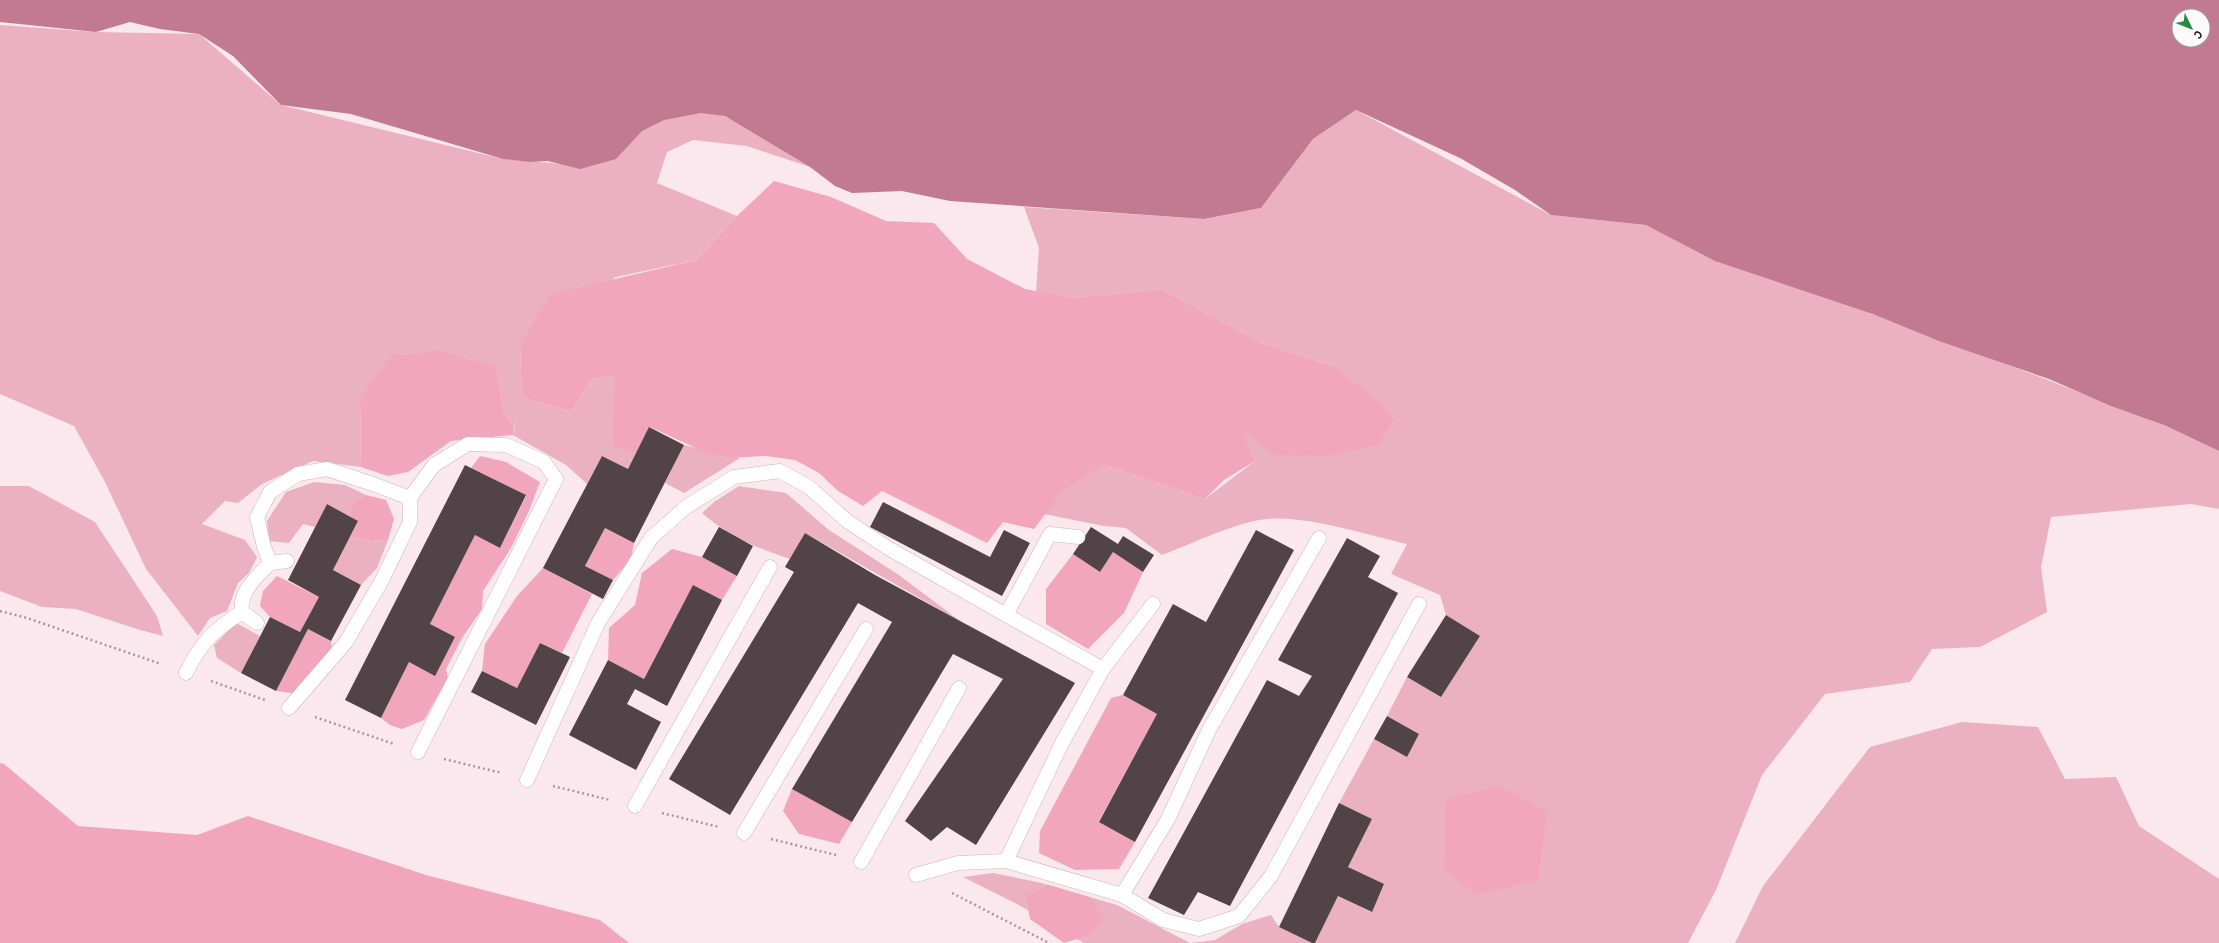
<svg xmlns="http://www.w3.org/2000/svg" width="2219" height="943" font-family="Overpass,sans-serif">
<rect width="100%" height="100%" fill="#fae8ee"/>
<path fill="#ebb1c3" d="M0 25 96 32 199 34 281 105 503 159 589 166 636 91 725 116 810 167 747 146 693 140 667 152 657 183 737 216 696 260 616 277 520 344 522 397 571 412 592 379 615 376 616 402 636 453 628 469 602 456 587 484 566 465 513 435 517 415 514 427 504 412 497 368 360 398 361 467 313 461 262 484 238 503 225 501 202 524 245 540 257 557 249 573 238 583 227 611 210 618 198 636 146 569 105 482 74 426 0 394Z
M1356 110 1551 215 1646 225 2164 425 2219 451V509L2191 504 2051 517 2041 567 2047 612 1980 647 1932 649 1910 682 1825 694 1762 775 1716 890 1688 943H1315L1338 896 1371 912 1384 885 1348 867 1372 819 1339 803 1374 739 1407 757 1419 734 1387 716 1407 677 1441 697 1480 636 1446 615 1440 595 1391 574 1407 544C1367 535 1307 515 1266 519 1237 522 1191 544 1162 555L1126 528 1104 526 1044 514 1061 493 1104 465 1205 499 1255 461 1240 429 1333 366 1262 343 1161 289 1072 298 1036 292 1039 248 1024 207 1204 219 1261 208 1313 139Z
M684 445 740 458 684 493 665 483Z
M314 482 345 485 366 495 353 501 349 516 327 504 315 527 303 524 289 543 269 541 267 521 286 492Z
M0 486H29L95 522 157 616 163 636 137 629 76 609 42 607 0 591Z
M739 486 786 493 829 530 899 575 960 621 805 533 790 559C757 548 728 536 702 513L714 502Z
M350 537 370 541 388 540 377 568 361 585 333 570Z
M236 623 260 636 241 673 217 658 214 645Z
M1962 722 2038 727 2065 779 2116 777 2139 826 2219 879V943H1735L1763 886 1870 747Z
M993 873 1042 883 1117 905 1190 943H1084L1017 904 963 877Z
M1271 915 1279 927 1312 943H1191L1215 940 1242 924Z"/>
<path fill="#f1a6be" d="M774 181 831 197 886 221 934 223 967 259 1025 289 1072 298 1161 289 1262 343 1333 366 1383 406 1394 420 1377 445 1326 456 1275 455 1241 430 1255 461 1224 480 1205 499 1104 465 1061 493 1034 529 1003 522 987 543 882 491 863 506 838 491 819 473 795 460 766 456 727 458 698 449 650 427 636 453 613 445 615 376 592 379 571 412 522 397 520 344 551 294 696 260 737 216Z
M442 351 497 368 504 412 514 427 513 435 451 441 408 472 388 476 361 467 360 398 391 356Z
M480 456 506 462 540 482 529 511 511 548 483 591 482 609 462 638 446 669 448 678 424 720 402 729 390 725 381 718 409 662 435 675 430 624 475 535 500 548 526 496 471 468Z
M366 495 386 500 394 519 388 540 370 541 350 537 358 521 349 516 353 501Z
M605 528 634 543 631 559 613 580 585 566Z
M672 549 702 557 737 576 722 600 693 585 644 679 608 660 609 628 635 605 642 573Z
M1113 552 1143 572 1124 613 1088 649 1046 624V589L1073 554 1100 572Z
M543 568 592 594 562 653 540 643 517 688 482 671 485 644 517 596Z
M277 576 319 597 300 632 270 617 260 606 263 591Z
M308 629 331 641 332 649 306 695 276 691Z
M1123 695 1157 714 1099 821 1135 842 1119 869 1075 870 1039 853 1040 831 1111 698Z
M0 763 4 764 78 826 197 835 248 816 426 875 600 920 629 943H0Z
M1499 786 1547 812 1538 880 1477 895 1444 869 1446 799Z
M792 789 852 822 839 844 799 834 783 811Z
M1049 885 1091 898 1103 918 1087 936 1064 943 1030 919 1026 895Z"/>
<path fill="#c17a92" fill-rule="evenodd" d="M0 0H2219V451L2164 425 2111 406 2049 379 1939 341 1873 314 1715 261 1646 225 1551 215 1515 190 1460 158 1356 110 1313 139 1261 208 1204 219 950 201 902 191 852 193 835 186 810 167 725 116 701 113 664 120 642 131 616 159 580 169 548 161 530 162 503 159 351 114 281 105 233 56 199 34 160 29 130 22 96 32 0 22ZM2179 16H2203V40H2179Z"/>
<path fill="#514347" d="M649 427 684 445 634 543 605 528 585 566 613 580 603 599 543 568 602 456 628 469Z
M465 465 526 495 500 548 475 535 430 624 455 637 435 676 409 662 381 718 345 700Z
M883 502 990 557 1004 530 1030 543 1002 596 870 527Z
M327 504 358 521 333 570 361 585 331 641 308 629 276 691 241 673 270 617 300 632 319 597 288 580Z
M719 527 753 546 737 576 702 557Z
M1091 527 1118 544 1123 536 1154 555 1143 572 1113 552 1100 572 1073 554Z
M1256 530 1294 550 1135 842 1099 822 1157 714 1123 695 1173 604 1206 622Z
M805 533 875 575 1075 683 976 845 947 827 931 841 905 821 1003 679 953 654 852 822 792 789 892 622 858 603 730 815 669 779 794 572 785 567Z
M1347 538 1380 556 1368 577 1398 593 1230 906 1198 892 1184 915 1148 898 1267 680 1299 696 1312 676 1278 660Z
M693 585 722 600 667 706 635 689 627 704 661 722 636 770 569 735 608 660 644 679Z
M1446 615 1480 636 1441 697 1407 677Z
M540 643 570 657 536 725 471 692 482 671 517 688Z
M1387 716 1419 734 1407 757 1374 739Z
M1339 803 1372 819 1348 867 1384 884 1372 912 1338 896 1315 943H1312L1279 927Z"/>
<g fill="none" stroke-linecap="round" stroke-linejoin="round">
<defs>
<path id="service" d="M1078 537 1050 534 1006 615 1103 669
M270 563 287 561
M257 623 242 612C239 591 257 577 270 563L264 547 257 517 270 492 298 474 327 469 373 484 410 498
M186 673C201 642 214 630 242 612
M289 708 346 642 381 582 410 522V498L434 465 468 444 506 445 544 462 556 479 418 752
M527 780 598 623 651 538 686 507 734 477 780 471 809 487 847 521 888 548 1006 615
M635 806 770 567
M744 833 866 629
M1006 861 1062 743 1103 669 1153 604
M861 862 959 688
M916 875 958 863 1006 861 1122 895 1163 920 1199 929 1239 916 1271 876 1419 604
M1122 895 1168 819 1209 730 1319 538"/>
</defs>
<use href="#service" stroke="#c8b7bb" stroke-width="15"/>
<path stroke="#a6989d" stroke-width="2.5" stroke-dasharray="2 3" stroke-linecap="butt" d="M0 611 27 618 161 664
M211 681 265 700
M315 717 394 744
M444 759 502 773
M553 786 610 800
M662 813 719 827
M771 839 836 855
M952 893 1049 943"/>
<use href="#service" stroke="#fff" stroke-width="14"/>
</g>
<g transform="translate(2191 28) rotate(133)"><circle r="19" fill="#fefafb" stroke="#9f9a9c"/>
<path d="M0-3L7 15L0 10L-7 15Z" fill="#268c42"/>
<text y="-6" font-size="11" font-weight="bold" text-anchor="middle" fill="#110b0d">С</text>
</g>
</svg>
